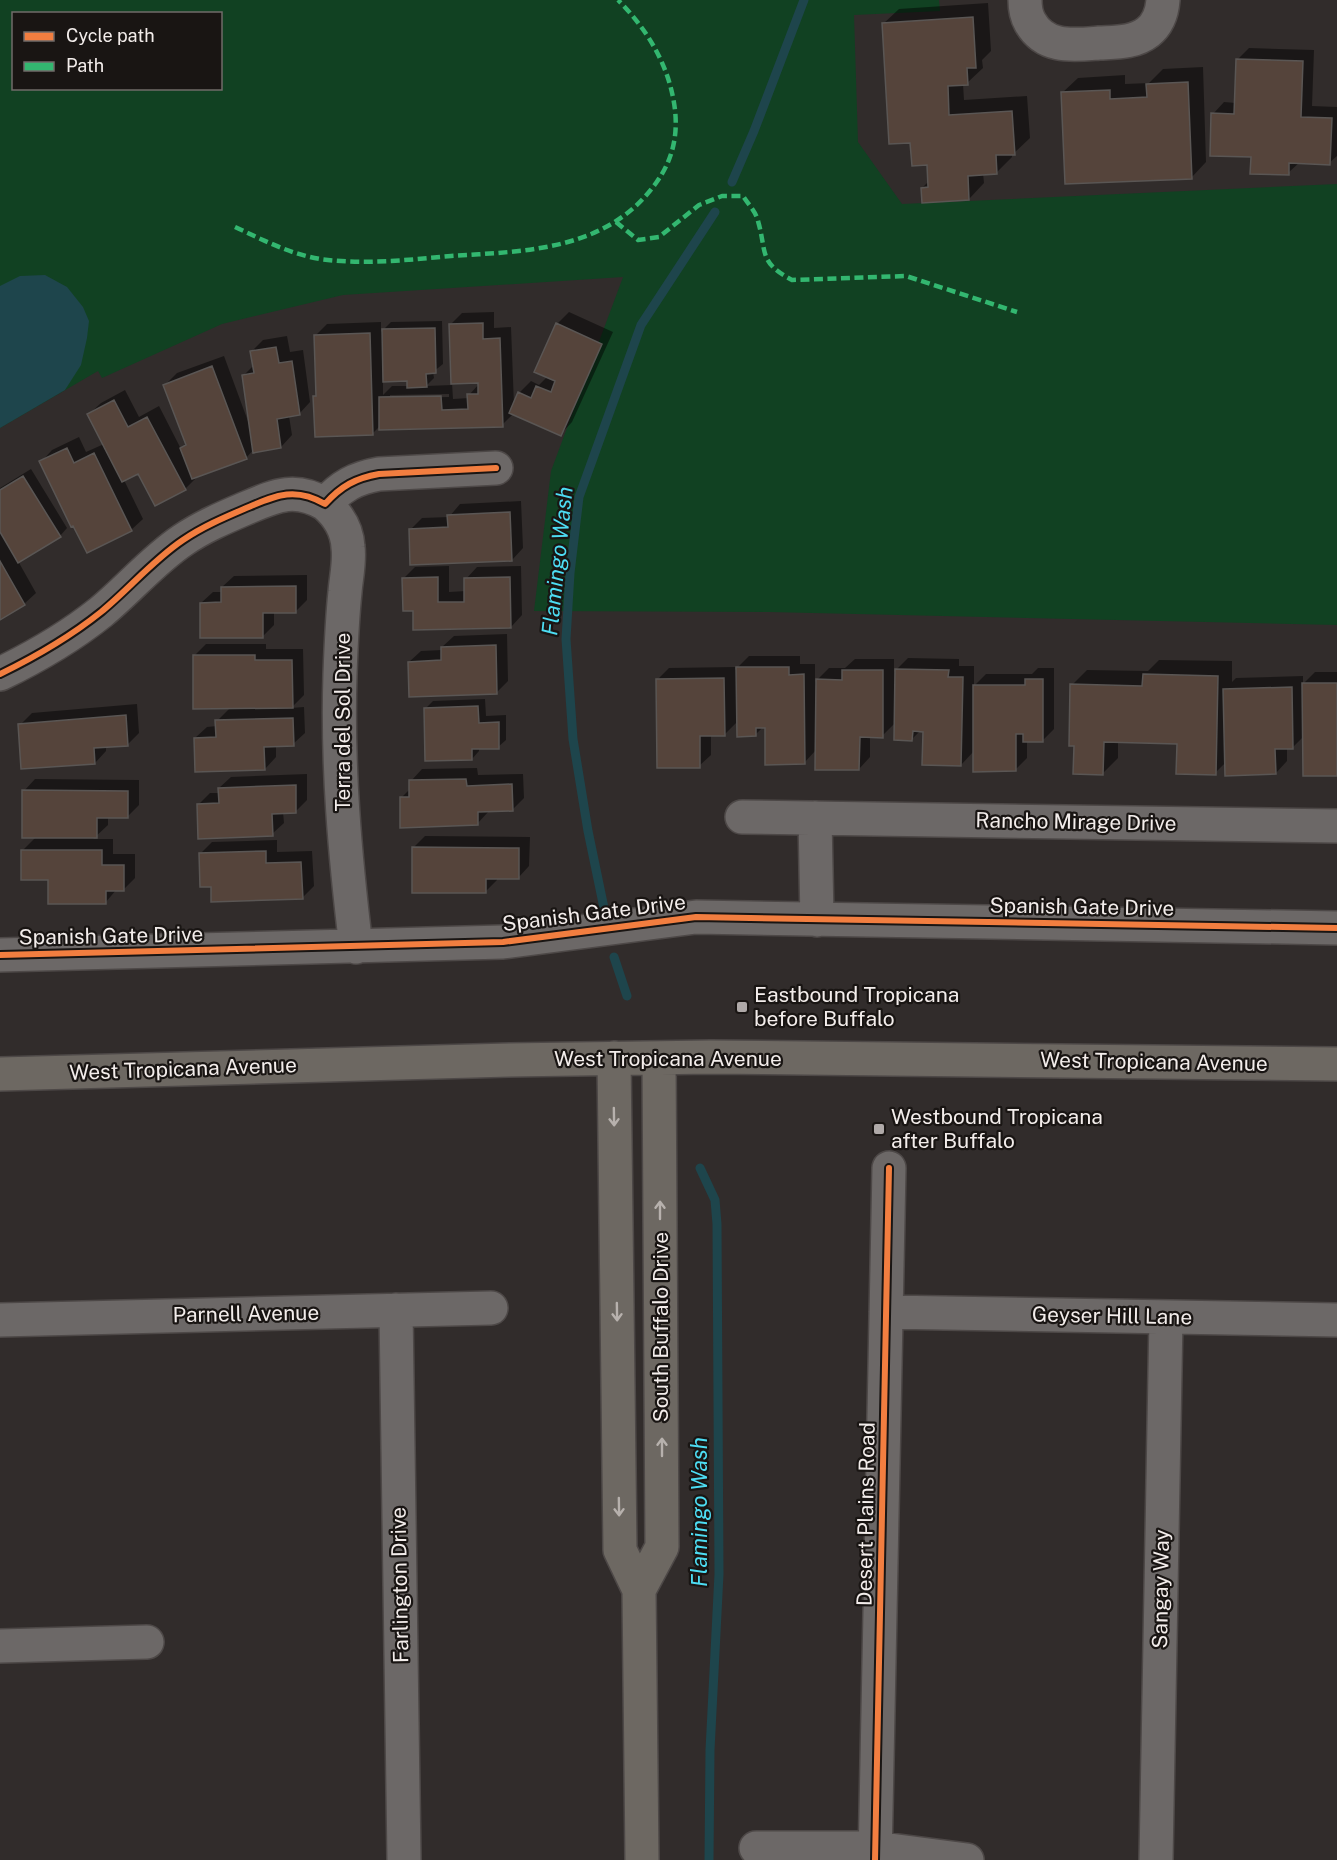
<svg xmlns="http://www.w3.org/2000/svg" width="1337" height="1860" font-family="'Public Sans',sans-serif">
<rect width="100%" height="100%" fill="#312c2b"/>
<path fill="#114122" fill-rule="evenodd" d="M0 0H939L940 11 854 15 858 142 902 204 1337 184V625L769 612 534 611 551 471 623 277 343 295 222 324 102 378 98 371 0 428ZM14 14H220V88H14Z"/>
<path fill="#1e454c" d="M45 275 67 287 83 307 89 321 87 338 81 365 65 390 0 428V286L20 276Z"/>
<path fill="#0007" fill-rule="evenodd" d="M988 3 991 51 982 60 983 68 967 83 963 84 964 100 1027 96 1030 138 1014 153H1012V157L997 172 983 173 984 183 969 199 922 188 929 181 928 164 912 141 883 24 899 9Z
M1249 48 1314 50 1312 106 1337 107V156L1329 163 1300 162 1288 173 1252 156 1213 114 1224 102 1236 103 1237 60Z
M1203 67 1206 162 1191 178 1062 93 1078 78 1125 75V84L1149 83 1163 69Z
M494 312V328L511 327 514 405 519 393 531 381 539 385 548 376 557 324 569 312 613 332 572 422 561 434 514 413 502 425H381L373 433 315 397 318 394 316 335 327 324 381 322V332L391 322 442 321 443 364 433 372 434 378 426 386 452 385 451 324 462 313ZM408 380V386H392L383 395V381ZM479 382V384L469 395V398L453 399 452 383ZM449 394V397L390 398V395Z
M287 336 290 352 303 350 310 402 299 414 289 416 292 435 281 447 254 449 246 458 195 476 196 478 185 489 139 472 124 480 143 519 131 530 41 462 52 450 79 437 86 452 104 444 89 414 101 403 125 390 139 417 159 406 181 449 187 443 165 385 177 373 224 356 249 424 243 376 254 365 252 351 263 340Z
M31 469 67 528 60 536 18 561 36 593 24 604 0 618V488Z
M521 501 523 548 512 560 410 530 422 518 449 517 460 504Z
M449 566V592L466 591V579L477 567 521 566 522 615 511 627 415 609 404 578 415 567Z
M307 575V600L296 611 274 612V625L263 636 201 603 213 592H222V587L234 576Z
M507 634 508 681 497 692 409 662 421 651 442 650V647L454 636Z
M206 644H266V649H303L304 695 291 708 304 707 305 733 293 744 276 745V757L265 769 195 738 207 727 217 726V721L231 707 194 656Z
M749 656H800V664H815V682L829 668H845L855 659H894V672L908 658 959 659V666H974V686L986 674H1032L1038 668H1054V729L1042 741 1027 740V758L1015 770 974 751 961 765 925 730H921L912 739 895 723 882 736H870V757L859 769 816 750 804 763 766 726H764L755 735 738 721 724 735H711V755L699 766 657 680 669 668 735 667V670Z
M1159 660 1232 661V682L1236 678 1303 676V684L1315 672H1337V775L1304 736 1293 747H1287V761L1276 773 1226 762 1215 773 1179 742 1118 741V758L1103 773 1076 745 1072 685 1087 670 1148 671Z
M485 699 486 716 506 715V740L498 747H479V751L472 759 426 708 433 701Z
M137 704 139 733 127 745 106 746V751L95 763 20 725 32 713Z
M477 768 478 775 523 774 524 798 512 810 489 811 477 824 401 798 411 788V781L422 769Z
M307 774V800L296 811 283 812 284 823 272 834 198 805 210 793H220L219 788 231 777Z
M35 779 139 780V805L127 817 108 816V825L93 839H113V854H135V878L124 889H117L105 903 50 878 22 851 36 837 24 791Z
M425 836 530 837 529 866 518 878 497 877V880L485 892 414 847Z
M277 840V852L312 851 314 886 302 898 212 885 200 854 212 842Z"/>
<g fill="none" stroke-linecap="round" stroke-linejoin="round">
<path stroke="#1e454c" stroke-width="9" d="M732 182 754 131 804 0
M604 908 588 831 573 739 566 639 570 573 579 497 641 325 715 212
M614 957 627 996
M700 1168 715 1200 717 1224 719 1574 710 1750 709 1860"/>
</g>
<path fill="#55443b" stroke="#5a5654" stroke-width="1.5" d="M973 17 976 68H967L968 85 948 86 949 115 1012 111 1015 155H996L997 174 968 176 969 200 922 203 921 188 928 187 927 165 912 166 910 143 889 144 882 23Z
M1236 59 1303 61 1301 117 1332 118 1330 165 1289 163V175L1250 174 1251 157 1210 156 1211 113 1234 114Z
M1188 82 1192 179 1065 184 1061 92 1110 90V99L1147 97 1146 84Z
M483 323V339L500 338 503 427 379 430V397L441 396 442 410 468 409 467 394H478V383L451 384 449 324Z
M556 323 602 344 561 436 509 413 518 392 531 398 536 386 551 392 555 381 534 372Z
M435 328 436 373 426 374 427 387 407 388V381L383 382 382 329Z
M370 333 373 435 315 437 313 396H316L314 335Z
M276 347 279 363 292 361 300 415 277 419 281 448 253 453 242 375 254 373 250 351Z
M212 366 247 459 192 479 180 448 186 445 163 385Z
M114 400 128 427 147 417 186 490 155 506 138 474 122 482 87 414Z
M67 448 74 463 94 453 132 531 87 553 73 526 71 527 39 461Z
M23 476 61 537 18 563 0 532V490Z
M510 512 512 561 410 565 409 529 448 527 447 515Z
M0 561 25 605 0 620Z
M438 577V602H464V578L510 577 511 628 413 630V611H403L402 578Z
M296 586V613H263V638H200V603L221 602V587Z
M496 645 497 694 409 697 408 662 441 660V647Z
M193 655H255V660H292L293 708 193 709Z
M736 667H789V675L804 674 805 764 765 765V728H756V736L737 737Z
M895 669 949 670 948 677H963L961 766 922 765 923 732 913 731 912 741 894 740Z
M842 670H883V738L860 737 859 770H815L816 679 842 680Z
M1143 674 1218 676 1216 775 1176 774 1177 744 1104 742 1103 775 1073 774 1074 746H1069L1070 684 1142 686Z
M724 678 725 736H700V768H657L656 679Z
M1025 679H1043V742H1023V734H1016V771L973 772V685H1025Z
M1302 683H1337V776H1303Z
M1292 687 1293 749H1275L1276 774 1225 776 1223 689Z
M478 706 479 723 499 722V749H472V760L425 761 424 708Z
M126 715 128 746 94 748 95 764 21 769 18 724Z
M293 718 294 746 264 747 265 770 195 772 194 738 216 737 215 720Z
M466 779 467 786 512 784 513 811 478 812V825L400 828V797H409V780Z
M296 785V813L272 814 273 836 198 839 197 804 219 803 218 788Z
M22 790 128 791V818H97V838H22Z
M412 847 519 848V879H486V893H412Z
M21 850H102V865H124V891H106V904H48V880H21Z
M266 851V863L301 862 303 899 211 902V887H200L199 853Z"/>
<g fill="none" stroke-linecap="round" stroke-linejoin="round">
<defs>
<path id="minor" d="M1025 0C1025 8 1026 15 1030 22 1045 49 1073 45 1099 43 1116 42 1134 43 1148 32 1158 24 1162 13 1163 0
M325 504C339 516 347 529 348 547 350 562 346 578 345 592 342 620 341 647 340 674 337 766 345 856 356 947
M0 674C35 657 71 636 101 612 129 589 153 560 183 540 202 527 223 518 244 509 275 496 294 486 325 504 341 486 356 478 379 474L496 468
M742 817 1337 826
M815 818 817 920
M0 955 503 942 696 917 1337 928
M396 1310 404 1860
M886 1312 1337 1320
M0 1320 491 1308
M0 1646 147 1642
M756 1848H875L967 1860
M875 1860 889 1168
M1156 1860 1166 1317"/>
<path id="major" d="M614 1058 620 1550 639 1590 642 1860
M0 1074 509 1060 711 1057 1337 1064
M639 1590 662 1547 659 1058"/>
</defs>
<use href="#minor" stroke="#4d4847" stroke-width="36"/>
<use href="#major" stroke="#4d4847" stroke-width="36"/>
<use href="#minor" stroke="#6c6867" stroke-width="33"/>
<use href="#major" stroke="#6d6862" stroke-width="33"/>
<path stroke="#33b770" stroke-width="4.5" stroke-dasharray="9 4.5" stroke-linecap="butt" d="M616 222 638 240 659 237 699 205 722 196H743C748 204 756 212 758 221 767 252 758 262 792 280L906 276 1017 312
M235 227C263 240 290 254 320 259 364 265 407 260 451 256 527 251 607 251 656 183 672 161 678 137 675 110 670 67 648 30 618 0"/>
<defs>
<path id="cycleway" d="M0 674C35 657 71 636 101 612 129 589 153 560 183 540 202 527 223 518 244 509 275 496 294 486 325 504 341 486 356 478 379 474L496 468
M0 955 503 942 696 917 1337 928
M875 1860 889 1168"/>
</defs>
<use href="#cycleway" stroke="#191513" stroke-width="10"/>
<use href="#cycleway" stroke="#f27e40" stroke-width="6"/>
</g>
<defs><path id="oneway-shaft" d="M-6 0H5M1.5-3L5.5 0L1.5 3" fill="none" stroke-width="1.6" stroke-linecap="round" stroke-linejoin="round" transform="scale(1.5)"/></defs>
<g stroke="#b7b1ad">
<use href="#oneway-shaft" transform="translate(614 1117) rotate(89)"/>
<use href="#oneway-shaft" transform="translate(660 1210) rotate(-90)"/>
<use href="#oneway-shaft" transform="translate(617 1312) rotate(89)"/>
<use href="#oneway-shaft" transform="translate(662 1447) rotate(-90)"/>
<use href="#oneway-shaft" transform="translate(619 1507) rotate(89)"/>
</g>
<g fill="#afa9a8" stroke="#191513" stroke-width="2">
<rect x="736" y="1001" width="12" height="12" rx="3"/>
<rect x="873" y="1123" width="12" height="12" rx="3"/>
</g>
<g text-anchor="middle" stroke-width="4.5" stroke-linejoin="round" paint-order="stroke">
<g font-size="21" fill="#f3edeb" stroke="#191513">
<text transform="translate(343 722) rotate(-90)" y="7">Terra del Sol Drive</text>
<text transform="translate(1076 822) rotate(1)" y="7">Rancho Mirage Drive</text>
<text transform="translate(1082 907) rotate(1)" y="7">Spanish Gate Drive</text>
<text transform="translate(594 913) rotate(-7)" y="7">Spanish Gate Drive</text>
<text transform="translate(111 936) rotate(-1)" y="7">Spanish Gate Drive</text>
<text x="668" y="1066">West Tropicana Avenue</text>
<text transform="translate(1154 1062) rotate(1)" y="7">West Tropicana Avenue</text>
<text transform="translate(183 1069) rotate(-2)" y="7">West Tropicana Avenue</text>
<text transform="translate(246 1314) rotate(-1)" y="7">Parnell Avenue</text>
<text transform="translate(1112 1316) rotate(1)" y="7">Geyser Hill Lane</text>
<text transform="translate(661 1327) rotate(-90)" y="7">South Buffalo Drive</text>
<text transform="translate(866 1514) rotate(-89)" y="7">Desert Plains Road</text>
<text transform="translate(400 1585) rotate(-91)" y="7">Farlington Drive</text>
<text transform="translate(1161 1589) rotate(-89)" y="7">Sangay Way</text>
</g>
<g font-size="21" fill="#f3edeb" stroke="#191513" text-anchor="start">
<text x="754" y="1002">Eastbound Tropicana<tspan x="754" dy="24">before Buffalo</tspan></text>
<text x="891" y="1124">Westbound Tropicana<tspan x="891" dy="24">after Buffalo</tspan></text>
</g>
<g font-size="22" font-style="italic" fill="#4dddf3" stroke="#191513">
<text transform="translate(557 561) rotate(-84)" y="8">Flamingo Wash</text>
<text transform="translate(699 1512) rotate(-90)" y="8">Flamingo Wash</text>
</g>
</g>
<rect x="12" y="12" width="210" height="78" fill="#191513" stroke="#706b69" stroke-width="1.5"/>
<rect x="24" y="32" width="30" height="9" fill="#f27e40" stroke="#706b69" stroke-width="1.5"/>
<text x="66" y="42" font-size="18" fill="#f3edeb">Cycle path</text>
<rect x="24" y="62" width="30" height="9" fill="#33b770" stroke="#706b69" stroke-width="1.5"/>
<text x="66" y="72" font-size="18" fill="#f3edeb">Path</text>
</svg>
